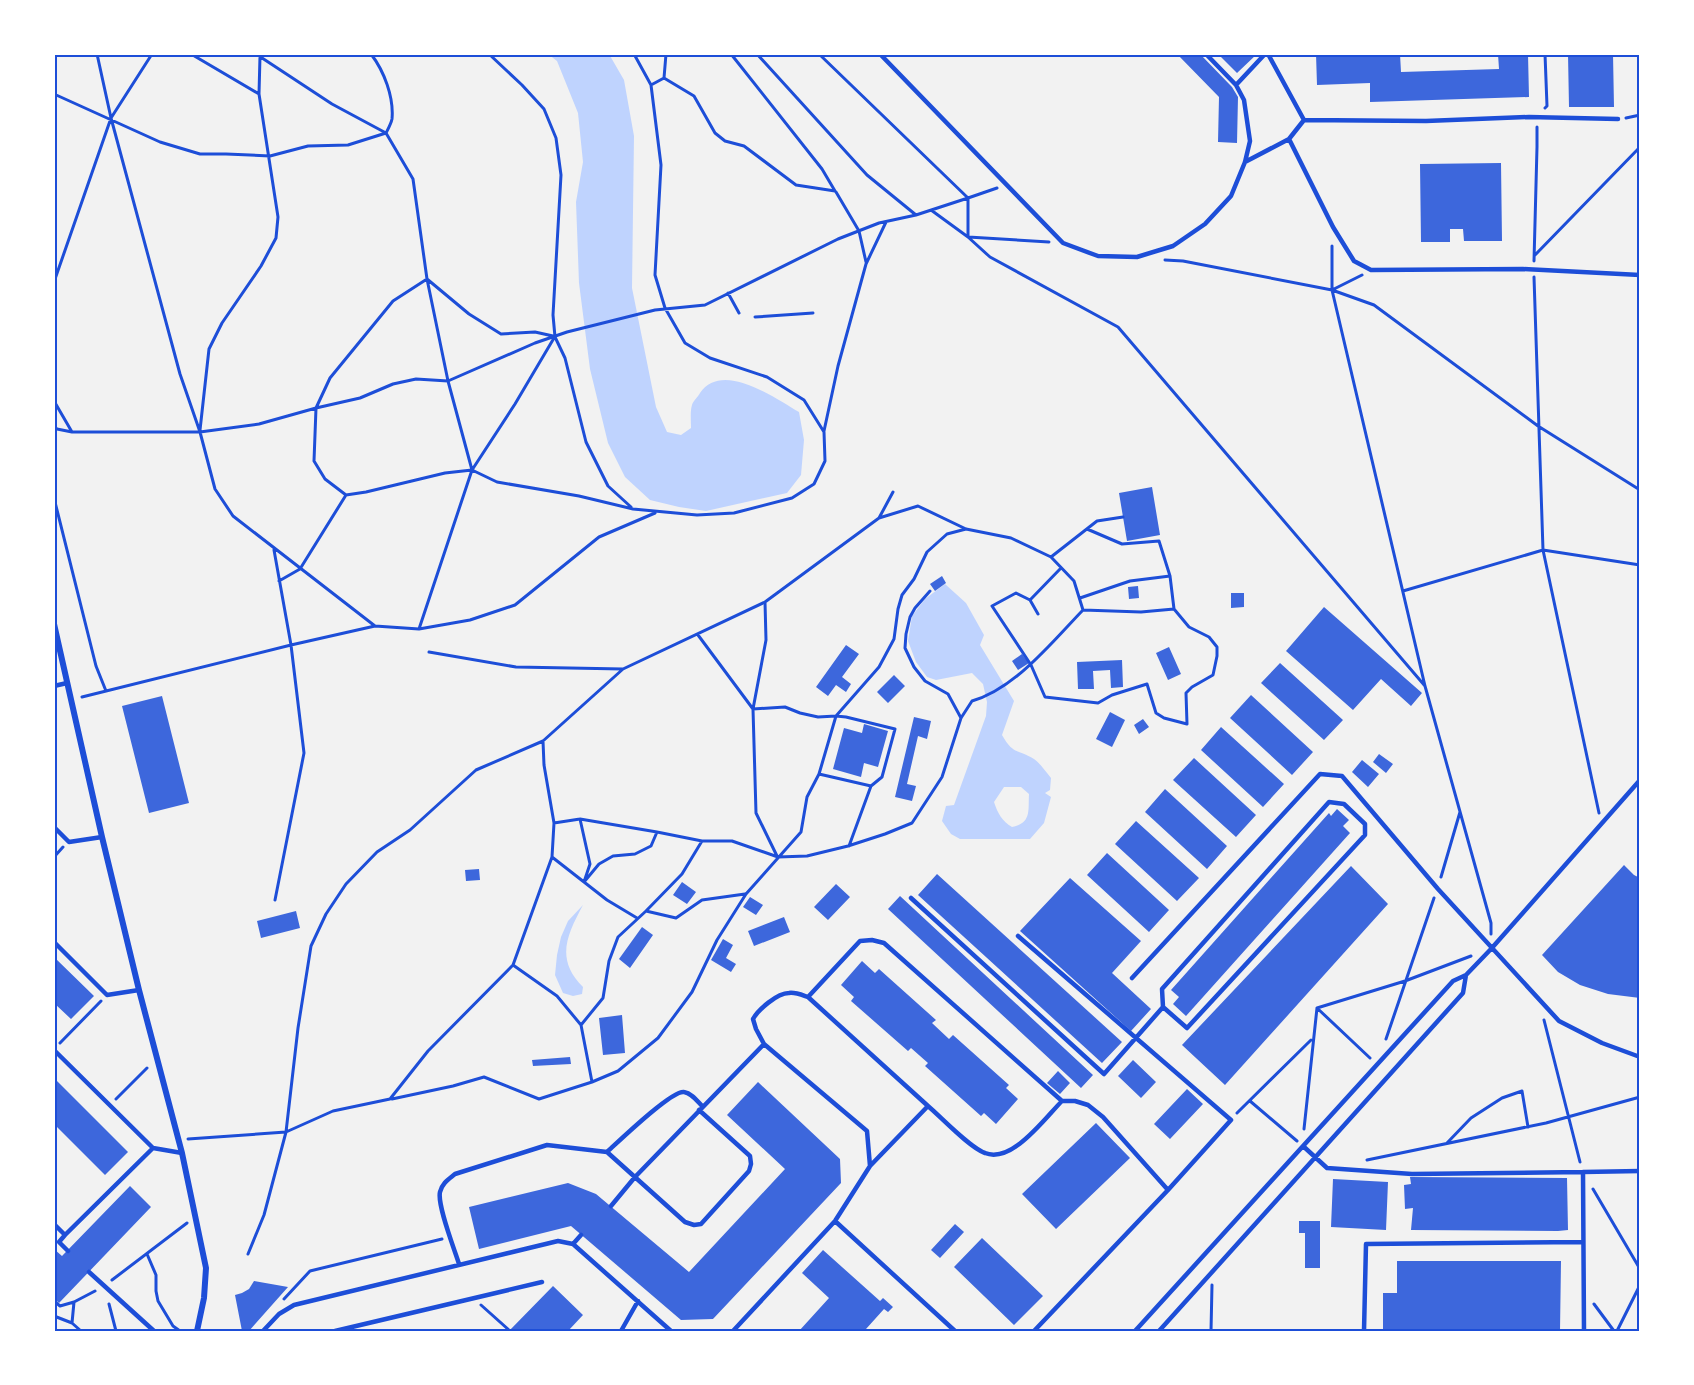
<svg xmlns="http://www.w3.org/2000/svg" width="1694" height="1385" font-family="'Open Sans',sans-serif">
<rect width="100%" height="100%" fill="#f2f2f2"/>
<path fill="#bfd3fe" fill-rule="evenodd" d="M548 54H609L624 80 634 136 632 288 656 407 667 432 681 435 691 428C691 421 690 411 692 405 693 401 698 397 700 393 722 360 775 398 799 412L804 440 801 475 787 493 706 511 679 507 650 500 625 477 608 443 590 369 579 283 576 202 583 162 578 113 557 61Z
M945 584 966 603 984 635 980 645 1014 701 1002 735C1013 755 1018 749 1034 759 1040 763 1046 772 1051 778L1050 790 1045 793 1051 797 1044 823 1030 839H960L951 834 942 821 946 806 954 805 986 716 987 702 983 684 972 673 936 680 927 677 916 662 908 641 912 616 925 599ZM1004 787H1021L1029 794C1028 810 1032 823 1012 827 1002 821 998 814 994 802Z
M583 905C567 935 555 959 583 987L582 994 573 996 563 993 555 975 557 955 561 937 568 921Z"/>
<path fill="#3d67dc" d="M1177 54H1200L1232 87 1238 97 1237 143 1218 142 1219 97Z
M1218 54H1257L1237 73Z
M1316 54H1400L1401 72 1499 69 1498 54H1528L1529 97 1370 102V83L1317 85Z
M1568 54H1613L1614 107H1569Z
M1501 163 1502 241H1464L1463 229H1450V242H1421L1420 164Z
M1152 487 1160 535 1127 541 1119 493Z
M942 576 946 583 935 591 930 584Z
M1138 586 1139 598 1129 599 1128 587Z
M1231 593H1244V607L1231 608Z
M1324 607 1422 693 1411 706 1381 679 1353 710 1286 651Z
M846 645 859 654 842 677 851 684 846 692 836 685 828 696 816 687Z
M1169 647 1181 674 1168 680 1156 653Z
M1022 654 1029 663 1018 670 1012 661Z
M1122 660 1123 687 1111 688 1110 670 1093 671 1094 689H1078L1077 662Z
M1280 663 1343 720 1324 740 1261 683Z
M894 675 905 686 888 703 877 692Z
M1251 695 1313 752 1292 775 1230 718Z
M162 696 189 803 149 813 122 706Z
M1110 712 1125 720 1112 747 1096 739Z
M914 717 931 721 927 739 918 736 907 784 916 786 912 801 895 797Z
M1143 719 1149 727 1139 734 1134 725Z
M864 724 888 731 878 767 864 763 861 777 833 769 844 728 862 733Z
M1221 727 1284 784 1263 807 1201 750Z
M1379 754 1393 764 1386 773 1373 762Z
M1194 758 1256 815 1236 837 1173 780Z
M1362 760 1379 774 1368 787 1352 772Z
M1165 789 1227 846 1207 869 1145 812Z
M1337 809 1349 820 1343 826 1350 833 1186 1016 1173 1004 1179 997 1171 990 1329 813 1331 816Z
M1136 821 1199 878 1177 901 1115 844Z
M1107 853 1169 910 1149 932 1087 875Z
M1624 865 1634 875 1640 878V998L1608 994 1580 985 1558 972 1542 955Z
M1351 866 1388 904 1225 1085 1182 1045Z
M479 869 480 880 466 881 465 870Z
M937 874 1122 1042 1102 1063 918 895Z
M1070 878 1141 941 1112 973 1151 1009 1131 1031 1020 931Z
M682 882 696 892 687 904 673 895Z
M836 884 850 897 828 920 814 907Z
M900 896 1093 1075 1081 1088 888 909Z
M750 897 763 905 756 915 743 907Z
M296 911 300 928 261 938 257 921Z
M784 917 790 932 754 946 748 931Z
M642 927 653 935 630 968 619 959Z
M723 939 733 945 726 958 736 964 731 972 711 960Z
M54 957 94 996 71 1019 54 1003Z
M862 961 875 973 879 969 936 1020 932 1023 949 1039 953 1035 1009 1085 1006 1088 1018 1099 996 1124 984 1113 981 1116 925 1066 928 1063 911 1048 908 1051 851 1001 854 997 841 985Z
M622 1015 625 1053 603 1055 599 1018Z
M570 1057 571 1064 533 1066 532 1060Z
M1133 1060 1156 1082 1141 1098 1118 1076Z
M1058 1071 1070 1083 1060 1094 1047 1083Z
M54 1078 128 1152 105 1175 54 1124Z
M758 1082 840 1159 841 1183 713 1319 681 1320 571 1226 479 1249 469 1207 568 1183 596 1194 689 1272 785 1169 727 1115Z
M1187 1089 1203 1104 1170 1139 1154 1124Z
M1096 1123 1130 1158 1056 1229 1022 1194Z
M1410 1177 1567 1178 1568 1230 1558 1231 1411 1230 1413 1208 1405 1209 1404 1185 1411 1184Z
M1333 1179 1388 1182 1386 1230 1331 1227Z
M130 1186 151 1207 59 1303 54 1298V1249L62 1256Z
M1299 1221H1320V1268H1305V1233H1299Z
M955 1224 964 1232 940 1258 931 1250Z
M982 1238 1043 1296 1014 1325 954 1267Z
M823 1250 880 1301 883 1298 893 1307 888 1312 884 1309 866 1329 868 1331H799L829 1298 802 1273Z
M1397 1261H1561L1560 1331H1383V1293H1397Z
M254 1281 288 1287 249 1331H242L235 1295 242 1293 249 1289Z
M553 1286 583 1315 568 1331H509Z"/>
<g fill="none" stroke-linecap="round" stroke-linejoin="round">
<path stroke="#1d4ed8" stroke-width="3" d="M97 54 111 118 180 374 200 432 215 489 233 516 375 626
M191 54 259 94
M256 54 332 104 386 133 413 179 427 279 448 381 472 470
M489 54 522 85 544 109 556 138 561 175 553 315 555 337 565 358 586 442 608 486 631 507
M666 54 664 78 694 96 715 133 725 141 744 146 796 185 835 191 822 169 731 54
M757 54 867 175 916 215
M819 54 968 198 997 188
M1545 54 1547 106 1545 108
M651 85 664 78
M54 94 160 142 200 154H226L270 156 308 146 348 145 386 133C388 129 391 124 392 119 394 97 384 71 371 54
M1626 118 1640 115
M836 192 859 231 866 262
M931 210 968 237 1049 242
M1332 246V290L1425 686 1491 923V934
M1535 255 1640 147
M1165 260 1183 261 1332 290 1374 305 1538 426 1640 490
M1534 261 1537 147V127
M1534 277 1543 550 1599 813
M54 282 111 118 152 54
M1332 290 1362 275
M728 293 739 313
M755 317 813 313
M553 336 535 332 501 334 469 314 427 279 393 301 330 378 316 408 314 461 325 479 346 495 366 492 445 473 472 470 497 482 579 496 633 509 697 515 734 513 792 498 814 484 825 461 824 432 804 400 767 377 710 358 685 343 665 308 655 275 661 165 651 85 634 54
M54 401 72 432
M54 426 57 429 72 432H200L259 424 316 408 360 398 393 384 416 379 448 381 535 343 567 332 655 310 705 305 838 239 879 223 916 215 968 198V237L990 257 1118 327 1425 686
M200 430 209 349 222 323 261 266 276 238 278 217 259 94 260 56
M824 431 838 366 866 264 886 222
M54 498 96 666 106 691
M274 550 291 645 304 753 275 900
M1051 557 1097 521 1123 517
M1061 568 1030 600 1016 593 992 606 1031 665 1045 697 1098 703 1112 695 1147 684 1156 713 1164 718 1187 724 1186 693 1192 687 1213 675 1217 656V647L1209 637 1189 627 1174 609
M279 581 300 569 346 495
M930 591 915 608 910 617 906 634 905 648 914 667 925 681 948 694 961 718
M1403 591 1543 550 1640 565
M1080 598 1130 581 1170 576 1159 541 1122 544 1087 529
M1030 600 1038 614
M765 602 766 640 753 709 756 813 777 856
M1083 610 1141 612 1174 609 1170 576
M419 629 472 470 515 404 554 338
M698 635 753 709 785 707 800 713 818 717 836 716 879 667 894 639 898 609 902 595 914 579 927 552 947 534 966 529
M429 652 516 667 623 669 765 602 879 518 893 492
M82 697 291 645 375 626 419 629 470 620 515 605 599 537 655 513
M836 716 846 717 895 729 882 777 871 786 819 774Z
M580 819 590 864 584 882 599 864 613 856 635 854 651 846 657 832
M554 823 580 819 657 832 702 841H732L778 857 807 856 848 846 885 834 912 823 942 777 961 718 972 701C1015 689 1053 641 1083 610L1074 581 1051 557 1011 538 966 529 918 506 879 518
M849 846 871 786
M54 857 63 847
M552 857 607 900 637 918
M1441 877 1460 812
M646 911 676 918 702 900 745 894
M513 965 557 996 581 1025 592 1082
M1317 1008 1370 1058
M1544 1020 1580 1162
M581 1025 603 998 609 961 618 937 646 911 682 874 702 841
M1386 1039 1434 898
M60 1043 101 1001
M116 1099 147 1068
M392 1099 453 1086 484 1077 539 1099 592 1082 618 1071 658 1038 692 992 717 940 746 894 801 832 807 797 819 774
M1250 1101 1297 1141
M1237 1113 1311 1040
M1304 1129 1317 1008 1405 981 1471 956
M188 1139 286 1132 333 1111 390 1099 428 1051 513 965 552 857 554 823 544 765 543 741
M1447 1143 1471 1118 1502 1098 1522 1091 1528 1127
M1367 1160 1546 1123 1640 1097
M1593 1189 1640 1269
M147 1254 156 1275V1291L158 1301 173 1326 180 1331
M248 1254 264 1215 286 1132 298 1028 311 946 326 914 346 884 377 852 410 830 476 770 543 741 623 669
M112 1280 187 1223
M284 1299 310 1271 442 1239
M54 1301 60 1306 74 1302
M109 1304 116 1331
M1594 1304 1614 1331
M481 1305 510 1331
M54 1316 72 1323 81 1331
M72 1323 74 1302 95 1291
M1211 1331 1212 1285
M1617 1331 1640 1285"/>
<path stroke="#1d4ed8" stroke-width="4.5" d="M880 54 1063 243 1098 256 1137 257 1173 246 1205 224 1231 196 1245 162 1250 141 1244 100 1236 85 1206 54
M1268 54 1304 120
M1236 85 1265 54
M1618 119 1529 117 1426 121 1304 120 1289 139 1333 227 1354 261 1371 270 1523 269 1640 275
M1245 162 1289 139
M54 686 67 683
M54 827 69 842 102 837
M911 898 1104 1074 1163 1007 1162 989 1329 802 1344 804 1365 824V835L1187 1028 1163 1007
M1018 936 1231 1120 1168 1190 1034 1331
M54 942 107 995 139 990
M1132 978 1320 774 1342 776 1438 889 1559 1021 1602 1043 1640 1057
M808 997 860 941 872 940 884 943 1062 1101C1045 1118 1012 1164 985 1153 970 1148 941 1117 928 1106
M54 1050 153 1148 182 1153
M1062 1101H1075L1088 1105 1103 1117 1168 1190
M1303 1146 1327 1168 1412 1174 1583 1172 1584 1331
M607 1152C619 1141 672 1090 684 1092 692 1093 698 1102 703 1107
M1583 1172 1640 1171
M611 1206 635 1177 764 1044
M835 1221 955 1331
M54 1224 65 1235 59 1242 68 1251
M65 1235 153 1148
M573 1244 671 1331
M459 1264C454 1248 437 1205 440 1192 442 1183 449 1179 455 1174L547 1145 607 1152 685 1222 694 1225 701 1224 749 1171 751 1164 750 1156 699 1110
M89 1272 154 1331
M263 1331 279 1314 294 1305 558 1241 573 1244 581 1235
M335 1331 542 1282
M621 1331 638 1301
M733 1331 835 1221 870 1166 928 1106 808 997C802 995 795 992 789 993 777 993 758 1010 753 1019L756 1029 764 1044 867 1131 870 1166
M1135 1331 1453 981 1466 975 1491 949 1640 780
M1159 1331 1463 993 1466 975
M1364 1331 1366 1244 1583 1242"/>
<path stroke="#1d4ed8" stroke-width="6" d="M54 624 102 837 139 990 182 1153 206 1268 204 1298 197 1331"/>
</g>
<rect width="1694" height="1385" fill="none" stroke="#ffffff" stroke-width="111"/>
<rect x="56" y="56" width="1582" height="1274" fill="none" stroke="#1d4ed8" stroke-width="2"/>
</svg>
